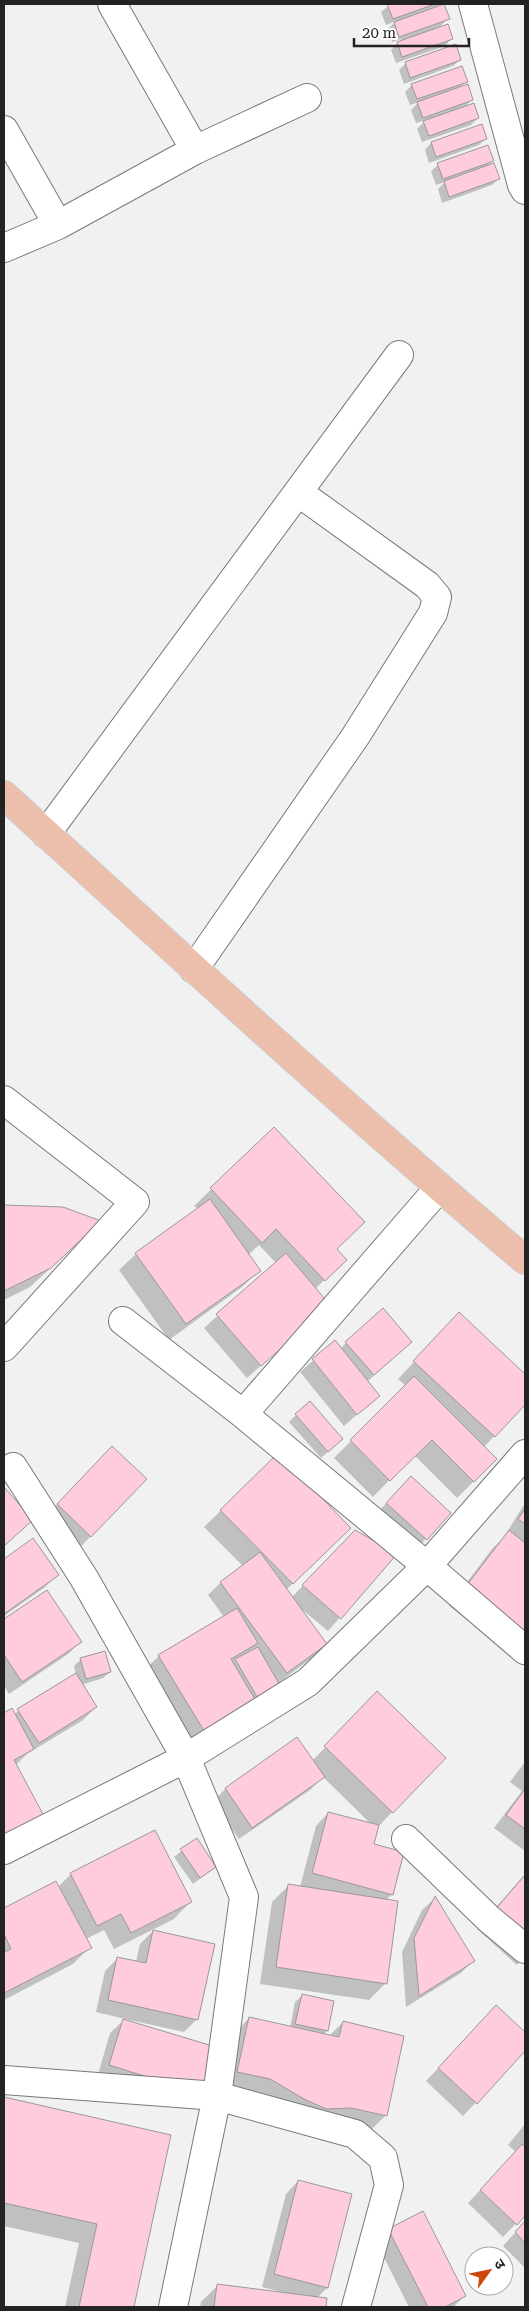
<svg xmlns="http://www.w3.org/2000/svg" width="529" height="2311" font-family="'Roboto Serif','Noto Sans Devanagari',serif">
<rect width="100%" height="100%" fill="#f1f1f2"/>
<path fill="#0003" d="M391 4H439L434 9 448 18 438 29 451 39 445 46 396 63 391 50 402 39 392 42 388 29 396 21 386 25 381 12Z
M460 60 453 66 404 84 399 70 406 63Z
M466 81 459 89 472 99 463 109 478 118 471 125 422 142 417 129 426 120 416 123 411 110 419 102 410 105 405 92 412 85Z
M486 138 479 145 429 163 425 150 431 143Z
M493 160 485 168 498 179 492 185 442 203 438 189 445 182 436 185 431 171 438 165Z
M274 1129 335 1249 345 1260 315 1289 316 1317 247 1378 204 1328 276 1263 259 1245 248 1255 259 1271 242 1287 169 1340 119 1270 136 1254 198 1209 194 1206Z
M4 1207 62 1208 81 1240 30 1287 4 1300Z
M459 1314 525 1375V1403L484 1447 496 1459 457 1498 414 1455 373 1497 334 1458 406 1386 398 1379Z
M335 1342 340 1349 346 1343 410 1342 367 1382 378 1396 344 1426 300 1372Z
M296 1415 334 1446 321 1458 289 1422Z
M278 1455 349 1528 286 1590 291 1598 355 1532 395 1555 328 1631 299 1607 325 1644 313 1657 189 1750 142 1672 159 1656 224 1617 208 1595 221 1582 243 1566 204 1527Z
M100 1460 91 1536 78 1549 45 1517Z
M4 1489 31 1520 4 1546Z
M398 1491 426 1539 413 1551 374 1516Z
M525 1503V1665L449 1606 492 1549 504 1537Z
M33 1540 57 1575 45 1587 4 1616V1561Z
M46 1591 80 1642 68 1654 9 1694 4 1686V1620Z
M81 1659 110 1672 103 1678 81 1685 96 1707 83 1720 27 1754 15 1766 4 1844V1714L12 1710 14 1714 76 1674 74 1666Z
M361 1710 392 1812 377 1828 372 1845 392 1894 385 1901 386 1983 369 2000 260 1984 272 1902 288 1886 300 1887 316 1826 328 1813 372 1825 323 1777 310 1790 239 1839 213 1802 225 1789 297 1739 312 1761Z
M525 1762V1851L494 1828 522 1791 510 1782Z
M154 1832 190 1902 174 1919 114 1949 104 1930 86 1939 90 1947 73 1964 4 2000V1909L56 1882 58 1887 71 1874Z
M196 1840 215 1867 193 1884 174 1857Z
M525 1874V1956L517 1965 477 1929Z
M435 1898 473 1961 461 1973 406 2007 402 1952 422 1910Z
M153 1931 197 2019 184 2032 125 2019V2021L200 2093 97 2078 110 2033 125 2019 96 2012 105 1971 118 1958 136 1962 140 1944Z
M302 1996 327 2031 323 2035 329 2036 343 2022 386 2115 369 2132 221 2088 233 2035 249 2018 290 2028 295 2002Z
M496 2007 525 2034V2050L463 2116 426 2081Z
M4 2098 170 2136 132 2307H65L79 2243 4 2226Z
M525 2124V2214L503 2237 468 2203 516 2152 508 2145Z
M298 2181 327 2288 317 2298 326 2299 325 2307H200L201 2302 217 2286 281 2293 282 2292 262 2287 286 2194Z
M525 2222V2268L503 2246Z
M389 2230 465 2296 453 2307H409L376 2242Z"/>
<path fill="#fcd" stroke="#9a9899" d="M387 4H435L393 19Z
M444 4 450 19 399 37 394 22Z
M448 24 453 39 402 57 397 42Z
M456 44 461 60 410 78 405 62Z
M462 66 468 82 417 99 411 84Z
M468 84 473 100 423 118 417 102Z
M474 103 479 118 429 136 423 121Z
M482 124 487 139 436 157 431 142Z
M488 145 494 161 443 179 437 163Z
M494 163 500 179 449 197 444 181Z
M274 1127 365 1222 337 1249 347 1260 325 1281 276 1229 262 1243 210 1188Z
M210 1199 261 1271 186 1324 135 1253Z
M4 1205 63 1207 101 1221 51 1268 4 1291Z
M286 1253 330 1305 261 1366 216 1314Z
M383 1308 412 1342 374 1375 345 1342Z
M459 1312 525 1374V1405L495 1437 413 1361Z
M335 1340 380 1396 357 1415 312 1359Z
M414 1376 497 1459 474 1482 432 1440 390 1481 350 1440Z
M310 1401 343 1439 328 1452 295 1414Z
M112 1446 147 1479 91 1537 57 1504Z
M278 1453 351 1528 293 1584 220 1510Z
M411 1476 451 1513 427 1540 386 1503Z
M4 1487 33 1520 4 1546Z
M525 1509V1524L518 1519Z
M355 1530 397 1554 341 1619 302 1585Z
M509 1530 525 1543V1636L464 1589Z
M33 1538 59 1575 4 1614V1559Z
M260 1552 327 1644 287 1673 220 1582Z
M47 1590 82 1642 22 1682 4 1655V1619Z
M237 1608 258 1643 231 1659 257 1703 206 1734 158 1655Z
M258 1647 282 1689 260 1702 235 1659Z
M105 1651 111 1672 86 1679 80 1658Z
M76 1673 97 1707 39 1743 17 1709Z
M377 1691 446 1758 393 1813 324 1746Z
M12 1708 34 1749 14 1760 44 1816 4 1837V1713Z
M297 1737 325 1777 252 1828 225 1788Z
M525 1789V1829L506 1815Z
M328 1812 379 1825 374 1844 404 1852 393 1895 312 1873Z
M155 1830 192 1902 131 1933 121 1914 97 1926 70 1873Z
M197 1838 216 1867 200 1878 180 1849Z
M525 1875V1941L493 1912Z
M56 1881 92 1948 4 1993V1952L11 1949 4 1934V1908Z
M288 1884 398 1901 387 1984 276 1967Z
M435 1896 475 1961 419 1996 414 1938Z
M153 1930 215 1944 198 2020 108 2000 117 1957 146 1963Z
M302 1994 334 2001 328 2031 295 2024Z
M496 2005 525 2032V2051L477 2104 438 2068Z
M249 2017 339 2037 343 2021 404 2036 387 2116 351 2108 326 2109 304 2099 270 2079 237 2072Z
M123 2019 216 2047 202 2094 109 2065Z
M4 2097 171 2135 134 2307H79L97 2224 4 2203Z
M522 2144 525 2147V2216L517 2225 480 2190Z
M298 2180 352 2194 328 2288 274 2274Z
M423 2211 466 2296 445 2307H428L388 2229Z
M525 2221V2243L515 2232Z
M217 2284 327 2298 326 2307H214Z"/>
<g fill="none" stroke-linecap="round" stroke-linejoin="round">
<defs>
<path id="minor" d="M112 4 195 150
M473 4 522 185 525 190
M4 130 58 225
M4 248 58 225 195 150 307 98
M46 834 399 355
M194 969 355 737 433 613 437 597 427 585 298 492
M4 1100 135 1202 4 1347
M243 1414 439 1188
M525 1454 427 1566 525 1650
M13 1467 84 1578 186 1758 244 1897 217 2096 355 2134 383 2158 389 2185 356 2307
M406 1839 489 1919 525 1949
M4 1850 186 1758 308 1682 427 1566 243 1414 123 1321
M4 2080 217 2096 173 2307"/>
<path id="major" d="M4 795C176 952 347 1110 525 1260"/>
</defs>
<use href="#minor" stroke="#78797a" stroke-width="30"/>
<use href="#major" stroke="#cfcfcf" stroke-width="30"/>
<use href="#minor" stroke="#fff" stroke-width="28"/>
<use href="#major" stroke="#ecbfac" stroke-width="28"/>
</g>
<rect width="529" height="2311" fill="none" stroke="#232324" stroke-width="10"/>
<g transform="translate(489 2271) rotate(57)"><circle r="24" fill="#ffffff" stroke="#a7a7a7"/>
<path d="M0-4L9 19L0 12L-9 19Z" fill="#cc460e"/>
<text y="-8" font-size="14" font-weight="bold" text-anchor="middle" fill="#232324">उ</text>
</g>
<path d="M354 38v8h115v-8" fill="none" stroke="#232324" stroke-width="2.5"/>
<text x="362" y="38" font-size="15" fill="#232324" stroke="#ffffff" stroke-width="4" paint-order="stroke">20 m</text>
</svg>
